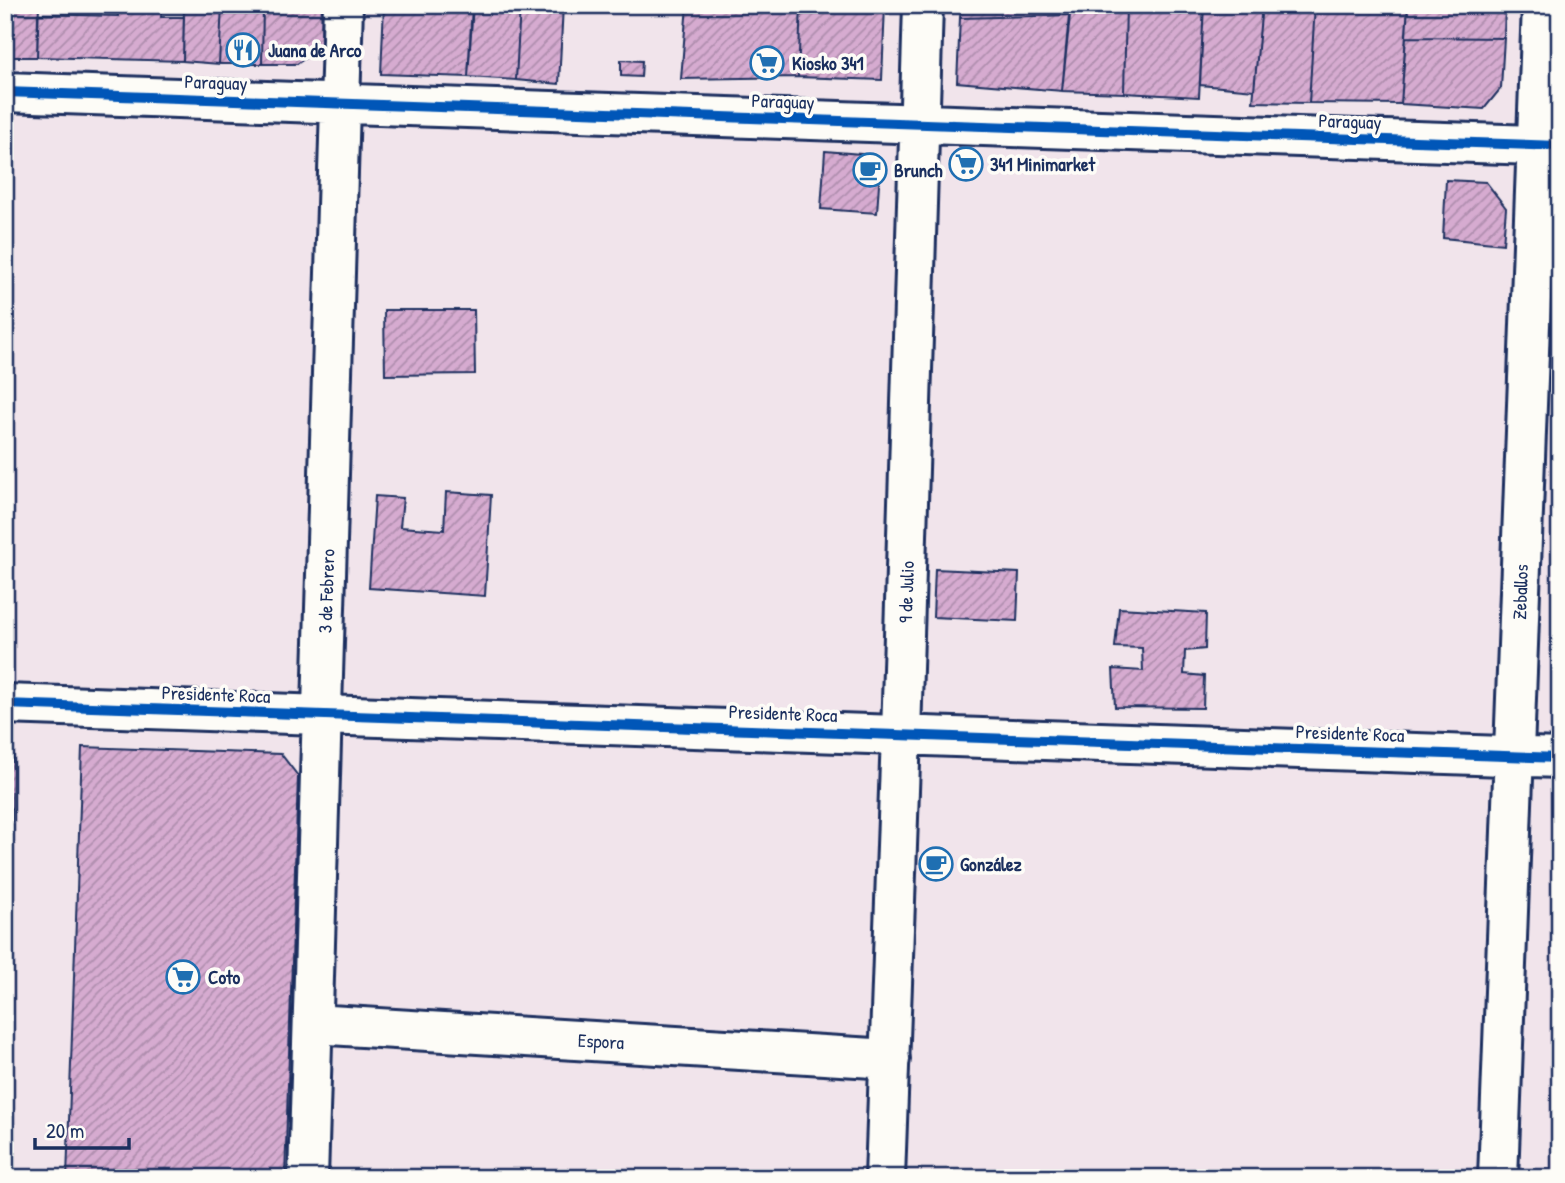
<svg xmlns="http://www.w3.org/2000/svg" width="1565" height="1183" font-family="'Patrick Hand',sans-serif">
<defs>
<pattern id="building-hatch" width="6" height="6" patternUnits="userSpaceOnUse" patternTransform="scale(1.75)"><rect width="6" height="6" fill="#d6abd0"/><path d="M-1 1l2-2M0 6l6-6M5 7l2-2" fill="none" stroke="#ad8cac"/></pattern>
</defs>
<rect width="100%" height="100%" fill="#f1e4eb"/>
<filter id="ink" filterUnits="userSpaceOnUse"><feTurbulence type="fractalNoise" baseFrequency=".0143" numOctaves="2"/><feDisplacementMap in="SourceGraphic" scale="14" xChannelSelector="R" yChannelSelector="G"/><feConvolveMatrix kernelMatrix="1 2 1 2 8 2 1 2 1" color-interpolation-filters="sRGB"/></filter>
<g filter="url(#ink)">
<path fill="url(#building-hatch)" stroke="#1b2f5e" stroke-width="2" d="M5 5H39L37 57H5Z
M118 5H162L161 17H184L183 61 37 57 38 14 118 16Z
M184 5H222L219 64 183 61Z
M222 5H263L262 64H219Z
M263 5H322L321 46 297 64H262Z
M384 5H472L468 77 381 74Z
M473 5H520L516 80 468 77Z
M520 5H563L559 84 516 80Z
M687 5H801L798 77 681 79Z
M801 5H885L882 80 798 77Z
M961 5H1069L1070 15 960 18Z
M1070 5H1126L1124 93 1062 91Z
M1126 5H1204L1199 97 1124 93Z
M1204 5H1262L1254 90 1200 85Z
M1262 5H1315L1309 103 1253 102Z
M1315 5H1408L1401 104 1309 103Z
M1408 5H1505L1504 38 1406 37Z
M1070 15 1062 91 957 82 960 18Z
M1406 37 1504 38 1501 88 1484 109 1401 104Z
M621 60 642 61 641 77 621 76Z
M825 151 873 155 880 169 877 213 821 209Z
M1446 180 1486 182 1506 208 1503 244 1443 238Z
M384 310H474L475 374 385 375Z
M446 492 491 495 485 596 369 588 375 496 403 498 400 527 444 530Z
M935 569 1019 573 1017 621 933 617Z
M1119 608 1206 613 1205 649 1185 651 1184 674 1204 676 1203 708 1115 707 1113 669 1143 671 1142 648 1115 647Z
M82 747 281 754 298 776 285 1178H67Z
M5 752H13L11 910H5Z"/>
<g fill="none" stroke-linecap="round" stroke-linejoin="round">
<defs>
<path id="minor" d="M5 92 1560 146
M5 704 1560 758
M313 1024 890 1059
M308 1178 343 5
M885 1178 901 735 923 5
M1498 1178 1542 5"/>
</defs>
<use href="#minor" stroke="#1b2f5e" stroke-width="44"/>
<use href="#minor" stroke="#fdfcf7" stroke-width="38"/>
<defs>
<path id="cycleway" d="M5 92 1560 146
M5 704 1560 758"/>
</defs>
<use href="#cycleway" stroke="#fdfcf7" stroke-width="15"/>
<use href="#cycleway" stroke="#0057b8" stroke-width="10"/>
</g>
</g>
<defs>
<symbol id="restaurant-ring" viewBox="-11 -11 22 22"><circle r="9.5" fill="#fdfcf7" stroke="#1f6fb2" stroke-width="1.5"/><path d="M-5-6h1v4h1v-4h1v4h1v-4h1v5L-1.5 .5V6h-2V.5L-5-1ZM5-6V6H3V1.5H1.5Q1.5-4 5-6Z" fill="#1f6fb2"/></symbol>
<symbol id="supermarket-ring" viewBox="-11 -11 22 22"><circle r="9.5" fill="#fdfcf7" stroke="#1f6fb2" stroke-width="1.5"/><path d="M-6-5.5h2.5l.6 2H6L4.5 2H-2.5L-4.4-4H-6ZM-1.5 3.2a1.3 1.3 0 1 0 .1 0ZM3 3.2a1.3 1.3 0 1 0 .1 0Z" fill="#1f6fb2"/></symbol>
<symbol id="cafe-ring" viewBox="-11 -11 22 22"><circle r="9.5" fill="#fdfcf7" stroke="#1f6fb2" stroke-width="1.5"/><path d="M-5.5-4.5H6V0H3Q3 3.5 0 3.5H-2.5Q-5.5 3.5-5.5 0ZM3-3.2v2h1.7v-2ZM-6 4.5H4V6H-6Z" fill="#1f6fb2"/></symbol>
</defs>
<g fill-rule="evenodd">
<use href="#restaurant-ring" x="224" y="31" width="38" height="38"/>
<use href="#supermarket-ring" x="748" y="44" width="38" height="38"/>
<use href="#supermarket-ring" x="947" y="145" width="38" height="38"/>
<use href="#cafe-ring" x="851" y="151" width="38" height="38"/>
<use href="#cafe-ring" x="917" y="845" width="38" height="38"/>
<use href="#supermarket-ring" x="164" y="958" width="38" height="38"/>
</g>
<g text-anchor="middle" stroke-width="7" stroke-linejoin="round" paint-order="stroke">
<g font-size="19" font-weight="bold" fill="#1b2f5e" stroke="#fdfcf7" text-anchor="start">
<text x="268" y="57">Juana de Arco</text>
<text x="792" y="70">Kiosko 341</text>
<text x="990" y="171">341 Minimarket</text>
<text x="894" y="177">Brunch</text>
<text x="960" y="871">González</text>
<text x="208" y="984">Coto</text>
</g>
<g font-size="19" fill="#1b2f5e" stroke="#fdfcf7">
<text transform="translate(216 82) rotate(2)" y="7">Paraguay</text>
<text transform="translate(783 101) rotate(2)" y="7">Paraguay</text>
<text transform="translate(1350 121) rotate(2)" y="7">Paraguay</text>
<text transform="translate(326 591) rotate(-88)" y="7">3 de Febrero</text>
<text transform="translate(906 592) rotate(-88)" y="7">9 de Julio</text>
<text transform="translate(1520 592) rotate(-88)" y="7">Zeballos</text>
<text transform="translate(216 694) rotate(2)" y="7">Presidente Roca</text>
<text transform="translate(783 713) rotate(2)" y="7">Presidente Roca</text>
<text transform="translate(1350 733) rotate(2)" y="7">Presidente Roca</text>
<text transform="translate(601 1041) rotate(3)" y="7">Espora</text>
</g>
</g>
<rect width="1565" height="1183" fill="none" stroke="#fdfcf7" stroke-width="28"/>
<rect x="14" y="14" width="1537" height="1155" fill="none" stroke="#1b2f5e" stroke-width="2.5" filter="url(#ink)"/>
<path d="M35 1138v10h94v-10" fill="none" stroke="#1b2f5e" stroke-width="3.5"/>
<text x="46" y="1138" font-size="21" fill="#1b2f5e" stroke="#fdfcf7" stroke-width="5" paint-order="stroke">20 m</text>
</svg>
